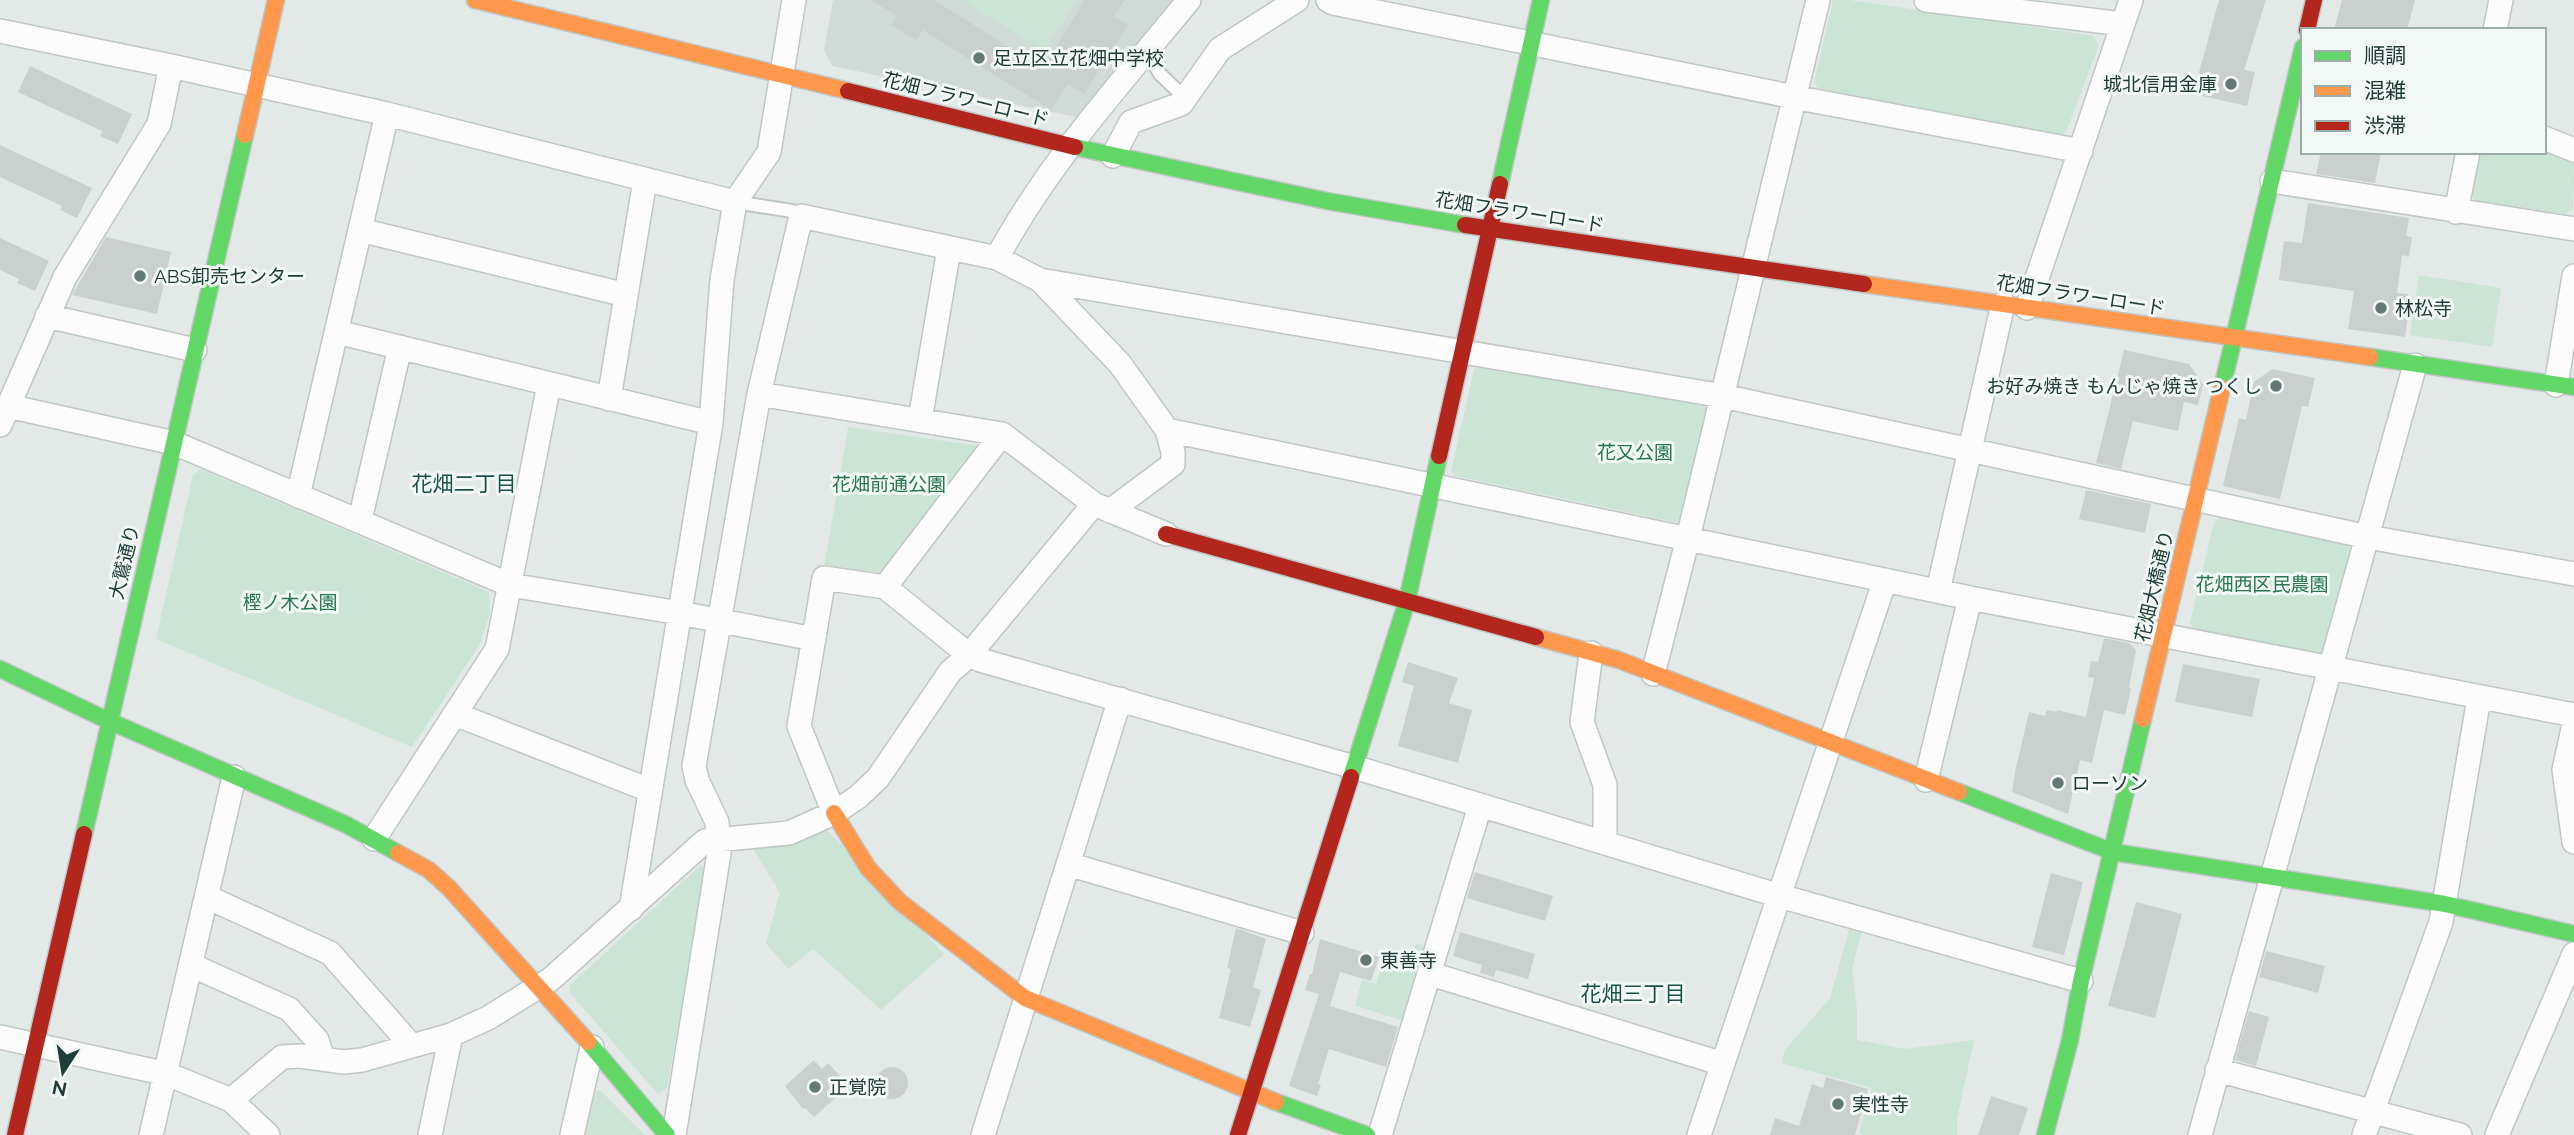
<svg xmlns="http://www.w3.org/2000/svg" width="2574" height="1135" font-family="Raleway,'Noto Sans JP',sans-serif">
<rect width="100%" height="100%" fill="#e3e9e7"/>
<path fill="#d0dbd7" d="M833 0H1179L1081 118 832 66 824 50Z"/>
<path fill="#cbe4d5" d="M963 0H1077L1044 50Z
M1833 0H1850L2094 36 2099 45 2066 132 2057 136 1818 88 1814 83Z
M2544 149 2574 162 2573 209 2566 214 2475 201 2471 195 2479 152H2544Z
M2419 275 2501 288 2492 347 2410 335Z
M1478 367 1702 402 1706 408 1681 520 1674 522 1456 476 1451 471 1474 370Z
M848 427 979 446 884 575 824 568Z
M201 469 489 592 490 613 480 644 412 747 156 639 193 475Z
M2222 516 2345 542 2351 550 2323 651 2316 656 2195 632 2190 623 2214 522Z
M822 830 829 832 944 954 881 1010 813 949 788 969 766 943 780 893 752 847C779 846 800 844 822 830Z
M701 865 706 871 667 1088 658 1094 570 993V985Z
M1851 923 1863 927 1852 969 1857 1009V1040L1905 1049 1974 1040 1957 1119V1135H1863L1859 1133 1872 1088 1781 1063 1785 1050 1830 998Z
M1416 944 1427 948 1404 1021 1355 1006 1362 980 1376 984 1384 960 1408 968Z
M600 1090 645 1135H583L592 1093Z"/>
<path fill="#cad0ce" d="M871 0H934L1043 68 1085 0H1125L1114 16 1128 25 1084 94 1068 84 1051 110 923 30 916 40 891 25 897 16Z
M2219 0H2266L2244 70 2255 72 2247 106 2193 94Z
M2342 0H2415L2407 30H2334Z
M30 66 132 114 118 144 100 136 102 131 18 92Z
M0 145 92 188 77 218 60 210 62 206 0 177Z
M2321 152H2381L2375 183 2316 174Z
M2308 203 2409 218 2406 236 2412 237 2409 257 2402 255 2397 293 2408 294 2407 303H2410L2405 337 2348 329 2354 291 2279 280 2284 241 2302 243Z
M106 237 171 252 157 314 72 295Z
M0 238 49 261 35 291 17 283 19 279 0 270Z
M2124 350 2189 364 2203 384 2198 405 2184 402 2178 431 2133 421 2121 469 2096 463Z
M2272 369 2315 378 2308 407 2302 406 2280 499 2223 486 2239 418 2246 420 2254 382Z
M2086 490 2151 504 2145 533 2079 519Z
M2104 638 2129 643 2136 650 2129 688 2131 689 2125 715 2104 710 2092 763 2080 760 2068 814 2012 792 2015 772 2029 712 2045 716 2047 710 2057 712V710L2086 717 2094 678 2088 677 2091 661 2098 662Z
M1408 662 1458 678 1449 703 1472 710 1458 763 1398 746 1414 686 1402 682Z
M2183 664 2260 679 2252 717 2175 702Z
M1475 872 1553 896 1545 921 1467 898Z
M2051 873 2083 882 2064 955 2032 947Z
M2136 902 2182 914 2155 1018 2108 1006Z
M1236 928 1266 939 1253 987 1261 990 1250 1027 1219 1018 1231 969 1227 968Z
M1460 932 1535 954 1528 979 1496 970 1494 977 1480 973 1482 965 1453 956Z
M1320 939 1379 957 1371 981 1340 972 1330 1006 1398 1027 1386 1067 1329 1049 1318 1084 1321 1085 1317 1096 1289 1086 1319 994 1305 990 1310 974H1312Z
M2266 951 2325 966 2318 993 2259 977Z
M2249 1011 2269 1017 2256 1066 2235 1060Z
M814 1060 822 1069 828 1063 842 1078 835 1084 842 1092 814 1117 805 1108 803 1109 785 1086Z
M876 1083a16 16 0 1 1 32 0a16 16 0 1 1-32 0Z
M1826 1077 1868 1089 1855 1135H1770L1775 1118 1799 1126 1812 1084 1823 1088Z
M1991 1096 2028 1108 2019 1135H1978Z"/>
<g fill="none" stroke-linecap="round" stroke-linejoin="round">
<defs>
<path id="lane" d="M1147 51 1160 74 1186 99
M735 202 792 211 801 216"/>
<path id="street" d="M1328 0 1333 3 1804 99 2081 151
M1926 0 2123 24
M2495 30 2501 0
M0 31 171 66 387 114 735 202
M2544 138 2574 150
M1113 156 1131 122 1181 104 1220 49 1297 0
M2272 181 2574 229
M2456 212 2468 152
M360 230 626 295
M997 258C1048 163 1121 83 1189 0
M1040 280 1723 396 2368 537 2574 574
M2027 308 2131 0
M47 316 195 350
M337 332 711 423
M2556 385 2574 276
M759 394 1002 434 1094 504 1166 534
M609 399 645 180
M8 406 174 443 510 585 680 613 814 639
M920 420 949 249
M0 425 65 277 159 124 171 66
M1167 430 1970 598 2574 715
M298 496 387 114
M360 520 400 347
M885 587 1002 434
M1938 591 2003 304
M1591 653 1582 722 1605 785V843
M1653 674 1688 538 1818 0
M455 714 649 790
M2574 724 2564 770 2574 842
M1926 780 1970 598
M834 813 799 726 824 578 885 587 969 655 980 660 1354 767 1780 896 2081 981
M374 839 497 649 549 384
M1068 864 1302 933
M207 897 330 953 411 1045
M631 909 711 423 722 280 735 202 769 152 794 0
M191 965 289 1009 317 1040 323 1059
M1431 974 1723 1064
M0 1037 167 1074 231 1100 268 1135
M2217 1070 2460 1135
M231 1100 282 1057 300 1056 344 1062 362 1060 451 1035 488 1018 551 979 705 841 789 833 834 813 858 797 878 778 950 672 969 655 1094 504
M151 1135 234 777
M430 1135 451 1035
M572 1135 592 1047
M674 1135 719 853 717 822 697 780 694 766 759 394 801 216 997 258 1040 280 1120 364 1167 430 1173 452V464L1110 511
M983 1135 1120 699
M1380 1135 1480 806
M1699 1135 1885 580
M2200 1135 2415 365
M2364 1135 2441 922 2479 698
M2497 1135 2574 954"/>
<path id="fast" d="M1075 147 1327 201 1465 225
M1500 184 1541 0
M2370 357 2574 387
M2222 388 2303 47
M0 669 109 721 345 824 398 853
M1351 777 1407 601 1439 456
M1959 792 2113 852 2445 904 2574 934
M84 834 245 135
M588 1042 667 1135
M1276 1102 1367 1135
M2045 1135 2070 1040 2081 981 2143 719"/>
<path id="slow" d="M475 0 848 91
M245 135 276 0
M1864 284 2370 357
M1536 637 1619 660 1959 792
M2143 719 2222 388
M834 813 868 868 900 902 1025 998 1276 1102
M398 853 429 870 449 888 588 1042"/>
<path id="jam" d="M2307 30 2314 0
M848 91 1075 147
M1465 225 1864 284
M1439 456 1500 184
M1166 534 1536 637
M15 1135 84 834
M1238 1135 1351 777"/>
</defs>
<use href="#lane" stroke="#c0c6c4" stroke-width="16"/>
<use href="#street" stroke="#c0c6c4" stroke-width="26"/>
<use href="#fast" stroke="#bec7c4" stroke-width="19"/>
<use href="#slow" stroke="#bec7c4" stroke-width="19"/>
<use href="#jam" stroke="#bec7c4" stroke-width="19"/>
<use href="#lane" stroke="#fbfcfb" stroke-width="12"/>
<use href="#street" stroke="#fbfcfb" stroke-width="23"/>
<use href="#fast" stroke="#63d668" stroke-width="16"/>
<use href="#slow" stroke="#ff974d" stroke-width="16"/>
<use href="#jam" stroke="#b3261e" stroke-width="16"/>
</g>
<g fill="#647976" stroke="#f1f8f5" stroke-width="2.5">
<circle cx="979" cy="58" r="7"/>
<circle cx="2231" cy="84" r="7"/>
<circle cx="140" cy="276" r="7"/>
<circle cx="2381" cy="308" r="7"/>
<circle cx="2276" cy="386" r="7"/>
<circle cx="2058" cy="783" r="7"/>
<circle cx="1366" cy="960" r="7"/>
<circle cx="815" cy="1087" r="7"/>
<circle cx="1838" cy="1104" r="7"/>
</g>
<g text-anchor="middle" stroke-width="6" stroke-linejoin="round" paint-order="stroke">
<g font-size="19" fill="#203d39" stroke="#f1f8f5" text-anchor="start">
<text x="993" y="65">足立区立花畑中学校</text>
<text x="2217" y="91" text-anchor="end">城北信用金庫</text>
<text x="154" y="283">ABS卸売センター</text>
<text x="2395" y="315">林松寺</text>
<text x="2262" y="393" text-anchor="end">お好み焼き もんじゃ焼き つくし</text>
<text x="2072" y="790">ローソン</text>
<text x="1380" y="967">東善寺</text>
<text x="829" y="1094">正覚院</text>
<text x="1852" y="1111">実性寺</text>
</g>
<g font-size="19" fill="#203d39" stroke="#f1f8f5">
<text transform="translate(966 99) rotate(14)" y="7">花畑フラワーロード</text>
<text transform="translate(1520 212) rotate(9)" y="7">花畑フラワーロード</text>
<text transform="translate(2081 295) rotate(9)" y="7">花畑フラワーロード</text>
<text transform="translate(124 562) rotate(-77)" y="7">大鷲通り</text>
<text transform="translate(2154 586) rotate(-77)" y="7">花畑大橋通り</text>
</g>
<g font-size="19" fill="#277750" stroke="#f1f8f5">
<text x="1635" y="459">花又公園</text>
<text x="889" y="491">花畑前通公園</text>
<text x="2262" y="591">花畑西区民農園</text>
<text x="290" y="609">樫ノ木公園</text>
</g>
<g font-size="21" fill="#1a514a" stroke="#f1f8f5">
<text x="464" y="491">花畑二丁目</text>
<text x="1633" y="1001">花畑三丁目</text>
</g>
</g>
<rect x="2301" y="28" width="245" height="126" fill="#f1f8f5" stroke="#9dadaa" stroke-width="2"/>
<rect x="2315" y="51" width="35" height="10" fill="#63d668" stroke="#9dadaa" stroke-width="2"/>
<text x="2364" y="63" font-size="21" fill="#203d39">順調</text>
<rect x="2315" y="86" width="35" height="10" fill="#ff974d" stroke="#9dadaa" stroke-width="2"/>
<text x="2364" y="98" font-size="21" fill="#203d39">混雑</text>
<rect x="2315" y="121" width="35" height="10" fill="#b3261e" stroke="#9dadaa" stroke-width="2"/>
<text x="2364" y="133" font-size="21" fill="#203d39">渋滞</text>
<g transform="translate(63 1072) rotate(192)" stroke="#f1f8f5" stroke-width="5" paint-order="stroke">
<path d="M0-5L12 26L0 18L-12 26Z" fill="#203d39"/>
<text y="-10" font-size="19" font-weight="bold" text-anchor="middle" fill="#203d39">N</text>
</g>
</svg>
